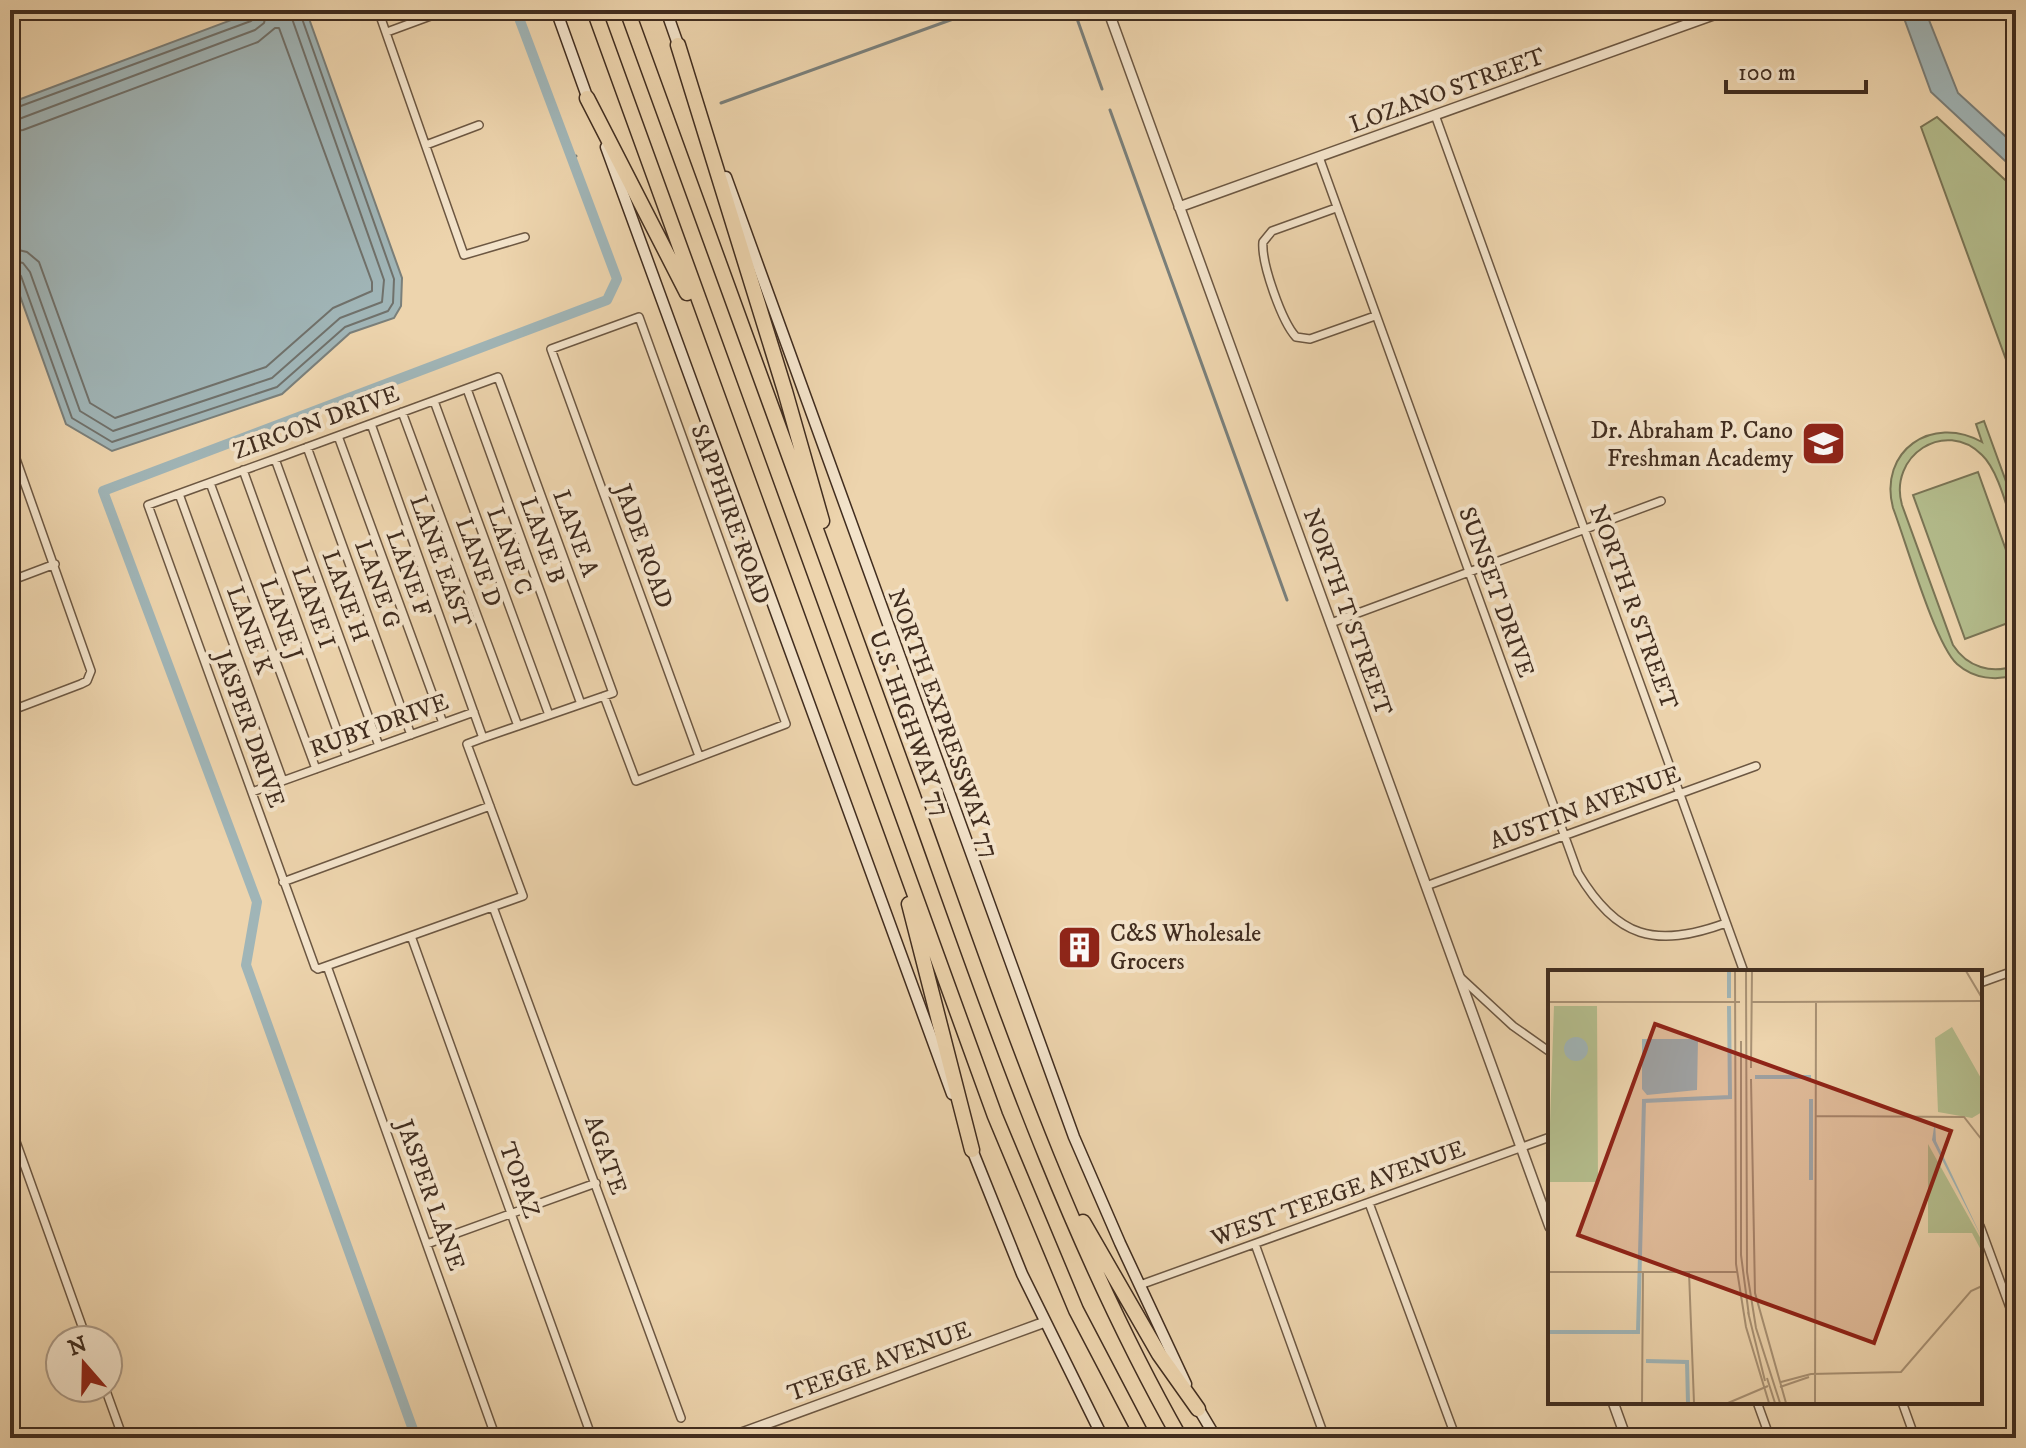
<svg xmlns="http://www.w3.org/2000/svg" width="2026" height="1448" font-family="'IM FELL DW Pica',serif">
<rect width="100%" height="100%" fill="#edd4ad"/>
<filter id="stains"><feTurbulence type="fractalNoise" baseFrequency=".0025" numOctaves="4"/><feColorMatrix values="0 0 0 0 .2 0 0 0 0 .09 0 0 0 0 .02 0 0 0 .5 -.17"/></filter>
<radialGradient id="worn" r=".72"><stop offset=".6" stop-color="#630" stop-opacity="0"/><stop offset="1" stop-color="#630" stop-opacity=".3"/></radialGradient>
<path fill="#b4bd8d" stroke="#7a7556" stroke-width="2" d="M1937 117 2016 190V387L1921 127Z
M1984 421 2016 509V535C2008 513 1999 471 1982 455 1945 418 1888 456 1902 505L1953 645C1967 667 1992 675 2016 665V675C1996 681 1974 679 1957 664 1935 644 1906 542 1893 508 1878 451 1932 414 1982 442L1976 424Z
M1978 472 2016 578V620L1965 639 1913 495Z"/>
<path fill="#a0b5b7" stroke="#7a7f7a" stroke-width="2" d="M258 10H304L307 13 402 278 401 306 394 318 350 333 282 394 112 451 66 424 10 268V103Z
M1901 10H1925L1958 93 2016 146V171L1931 92Z"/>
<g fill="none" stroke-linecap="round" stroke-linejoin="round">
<path stroke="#70716b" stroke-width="2" d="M10 110 251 21 256 17 257 10
M10 120 19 119 255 30 264 23 267 10
M10 132 23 130 258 42 275 28H279L372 282V291L333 308 266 367 115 418 90 403 39 262 27 252 10 248
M10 260 23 263 30 272 80 411 113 431 272 378 340 318 382 302 384 280 289 10
M10 270 17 271 21 276 72 418 112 442 277 387 345 327 388 311 393 303 394 279 299 10"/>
<path stroke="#7a7f7a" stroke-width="3" d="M1075 13 1102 89
M721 103 978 10
M1110 110 1287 600
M571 158 576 156"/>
<path stroke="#a0b5b7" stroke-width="10" d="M416 1438 246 965 257 902 103 491 607 300 617 279 516 10"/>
<defs>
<path id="minor" d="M378 10 464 255 525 237
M387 32 444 11
M1435 115 1744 972
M426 145 479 125
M1319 157 1578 873C1617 938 1655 949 1726 923
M1336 208 1272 231 1263 242C1261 263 1282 322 1296 337L1310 339 1375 316
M467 389 581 704
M434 401 549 715
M402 412 518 726
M371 424 483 738 467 744 523 896 318 969 315 967 148 505C265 463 381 420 498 377L613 693 483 738
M338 436 443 723
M10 442 91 671 87 681 81 684 10 711
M307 447 411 735
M275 459 379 746
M243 470 347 758
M210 483 316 769
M179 494 283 781
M10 581 55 564
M1331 623 1661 501
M604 696 636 781 786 724 639 317 551 349 699 756
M252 792 474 712
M283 882 490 806
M1426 886 1756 766
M493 907 681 1418
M411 936 592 1438
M327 966 496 1438
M1460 977 1513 1026 1550 1052
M1980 983 2016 970
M10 1125 87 1340
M1369 1203 1456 1438
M1980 1226 2016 1324
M427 1244 596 1183
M1255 1244 1325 1438
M1140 1285 1550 1137
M105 1388 123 1438
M1757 1402 1770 1438
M1902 1402 1915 1438"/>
<path id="tertiary" d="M1108 10 1550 1227
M1179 207 1727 10
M1613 1402 1626 1438
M728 1438 1045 1322"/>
<path id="secondary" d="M556 10 589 102
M666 10 680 50
M606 147 952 1094
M726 177 1074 1137 1120 1243 1186 1384
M971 1147 1022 1274 1103 1438
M1197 1406 1216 1438"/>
<path id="motorway" d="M594 10 995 1116 1076 1310 1143 1438
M627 10C724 273 819 536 914 799 992 1016 1066 1237 1180 1438
M678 45 785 391 822 521
M587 98 687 293
M909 904 972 1150
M1083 1222 1159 1354 1198 1409"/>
</defs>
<use href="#minor" stroke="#6c5742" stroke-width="10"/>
<use href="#tertiary" stroke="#6c5742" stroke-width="12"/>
<use href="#secondary" stroke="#412d1f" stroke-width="13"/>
<use href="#motorway" stroke="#412d1f" stroke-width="17"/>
<use href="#minor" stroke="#f3e3ca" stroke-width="7"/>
<use href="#tertiary" stroke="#f3e3ca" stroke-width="9"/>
<use href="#secondary" stroke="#f3e3ca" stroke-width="10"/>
<use href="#motorway" stroke="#edd4ad" stroke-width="14"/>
</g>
<defs>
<symbol id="school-square" viewBox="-11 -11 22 22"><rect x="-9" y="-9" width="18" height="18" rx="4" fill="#8f2418" stroke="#f3e3ca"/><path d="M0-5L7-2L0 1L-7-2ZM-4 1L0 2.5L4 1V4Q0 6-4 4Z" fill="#fff"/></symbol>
<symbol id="building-square" viewBox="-11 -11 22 22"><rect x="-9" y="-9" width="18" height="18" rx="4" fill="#8f2418" stroke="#f3e3ca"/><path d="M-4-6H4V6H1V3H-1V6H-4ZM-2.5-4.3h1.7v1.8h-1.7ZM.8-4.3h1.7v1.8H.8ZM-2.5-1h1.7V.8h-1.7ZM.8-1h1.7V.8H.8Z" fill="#fff"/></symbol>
</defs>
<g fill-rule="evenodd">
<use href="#school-square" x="1798" y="418" width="51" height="51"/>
<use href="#building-square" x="1054" y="922" width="51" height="51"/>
</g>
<g text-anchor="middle" stroke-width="8" stroke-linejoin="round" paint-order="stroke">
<g font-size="24" fill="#412d1f" stroke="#f3e3ca">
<text transform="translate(1447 90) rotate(-20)" y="8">LOZANO STREET</text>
<text transform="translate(316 422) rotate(-20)" y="8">ZIRCON DRIVE</text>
<text transform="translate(731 514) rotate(70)" y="8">SAPPHIRE ROAD</text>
<text transform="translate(576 533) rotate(70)" y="8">LANE A</text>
<text transform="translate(543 540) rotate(70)" y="8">LANE B</text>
<text transform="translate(644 546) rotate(70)" y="8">JADE ROAD</text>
<text transform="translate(510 551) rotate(70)" y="8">LANE C</text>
<text transform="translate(441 561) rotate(70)" y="8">LANE EAST</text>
<text transform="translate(479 562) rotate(70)" y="8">LANE D</text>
<text transform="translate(409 573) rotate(70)" y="8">LANE F</text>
<text transform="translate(378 584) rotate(70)" y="8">LANE G</text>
<text transform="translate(1497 592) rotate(70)" y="8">SUNSET DRIVE</text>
<text transform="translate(346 596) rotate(70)" y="8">LANE H</text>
<text transform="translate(314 607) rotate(70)" y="8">LANE I</text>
<text transform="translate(1634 607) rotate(70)" y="8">NORTH R STREET</text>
<text transform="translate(1348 612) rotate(70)" y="8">NORTH T STREET</text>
<text transform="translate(282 619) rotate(70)" y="8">LANE J</text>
<text transform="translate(250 630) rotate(70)" y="8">LANE K</text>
<text transform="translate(910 723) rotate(70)" y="8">U.S. HIGHWAY 77</text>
<text transform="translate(944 723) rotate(70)" y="8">NORTH EXPRESSWAY 77</text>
<text transform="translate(379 725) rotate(-20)" y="8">RUBY DRIVE</text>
<text transform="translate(250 729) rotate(70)" y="8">JASPER DRIVE</text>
<text transform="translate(1585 807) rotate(-20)" y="8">AUSTIN AVENUE</text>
<text transform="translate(606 1155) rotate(70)" y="8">AGATE</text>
<text transform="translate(520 1180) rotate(70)" y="8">TOPAZ</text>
<text transform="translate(1338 1193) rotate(-20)" y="8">WEST TEEGE AVENUE</text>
<text transform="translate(431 1195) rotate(70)" y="8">JASPER LANE</text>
<text transform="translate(879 1361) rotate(-20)" y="8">TEEGE AVENUE</text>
</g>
<g font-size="24" fill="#412d1f" stroke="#f3e3ca" text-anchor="end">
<text x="1793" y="438">Dr. Abraham P. Cano<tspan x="1793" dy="28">Freshman Academy</tspan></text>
<text x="1110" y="941" text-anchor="start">C&amp;S Wholesale<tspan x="1110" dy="28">Grocers</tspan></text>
</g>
</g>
<g transform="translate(1548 970)">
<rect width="434" height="434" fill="#edd4ad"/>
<path d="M6 36H49L50 212H0ZM404 57 434 110V142L424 148 390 142 387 68ZM380 174 434 271V282L424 263H380Z" fill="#b4bd8d"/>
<path d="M16 79a12 12 0 1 1 24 0a12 12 0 1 1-24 0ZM94 69H150L149 120 99 125 94 119ZM387 151 388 171 434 268 384 170Z" fill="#a0b5b7"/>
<path fill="none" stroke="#a0b5b7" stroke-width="4" d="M181 1V28M207 107H263M263 210V129M0 362H90L96 131 182 127 181 36M98 391 139 392 140 433"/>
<path fill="none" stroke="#a89174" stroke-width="2" d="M187 1 188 294 198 357 221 433M198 1 199 302 208 358 232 433M418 1 434 28M0 32H192M204 32 434 31M193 71V285L201 346M203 98 204 1M203 109 207 323 238 433M268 146 416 147 434 170M0 302H189M141 302 146 433M200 342 217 411M219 408 227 433M233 412 263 404 353 402 423 321 434 316M232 417 261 407M94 433 95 302M180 433 220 416M267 433 268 32"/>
<path fill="#8f2418" fill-opacity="0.15" stroke="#8f2418" stroke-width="4" d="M107 54 403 161 326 373 30 265Z"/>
<rect width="434" height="434" fill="none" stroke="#412d1f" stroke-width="4"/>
</g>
<rect width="2026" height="1448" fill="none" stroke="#edd4ad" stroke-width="40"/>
<rect x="12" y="12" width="2002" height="1424" fill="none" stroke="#412d1f" stroke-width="4"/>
<rect x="20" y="20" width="1986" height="1408" fill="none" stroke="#412d1f" stroke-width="2"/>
<g transform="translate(84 1364) rotate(340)"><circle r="38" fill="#f3e3ca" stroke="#ac9a86" stroke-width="2"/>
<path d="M0-6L14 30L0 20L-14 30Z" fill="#8f2418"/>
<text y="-12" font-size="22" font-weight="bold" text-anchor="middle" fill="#412d1f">N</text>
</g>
<path d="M1726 80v12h140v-12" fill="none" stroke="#412d1f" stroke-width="4"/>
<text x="1738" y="80" font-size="24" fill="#412d1f" stroke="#f3e3ca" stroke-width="6" paint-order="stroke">100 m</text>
<rect width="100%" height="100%" filter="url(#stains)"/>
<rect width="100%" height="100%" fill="url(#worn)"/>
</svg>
